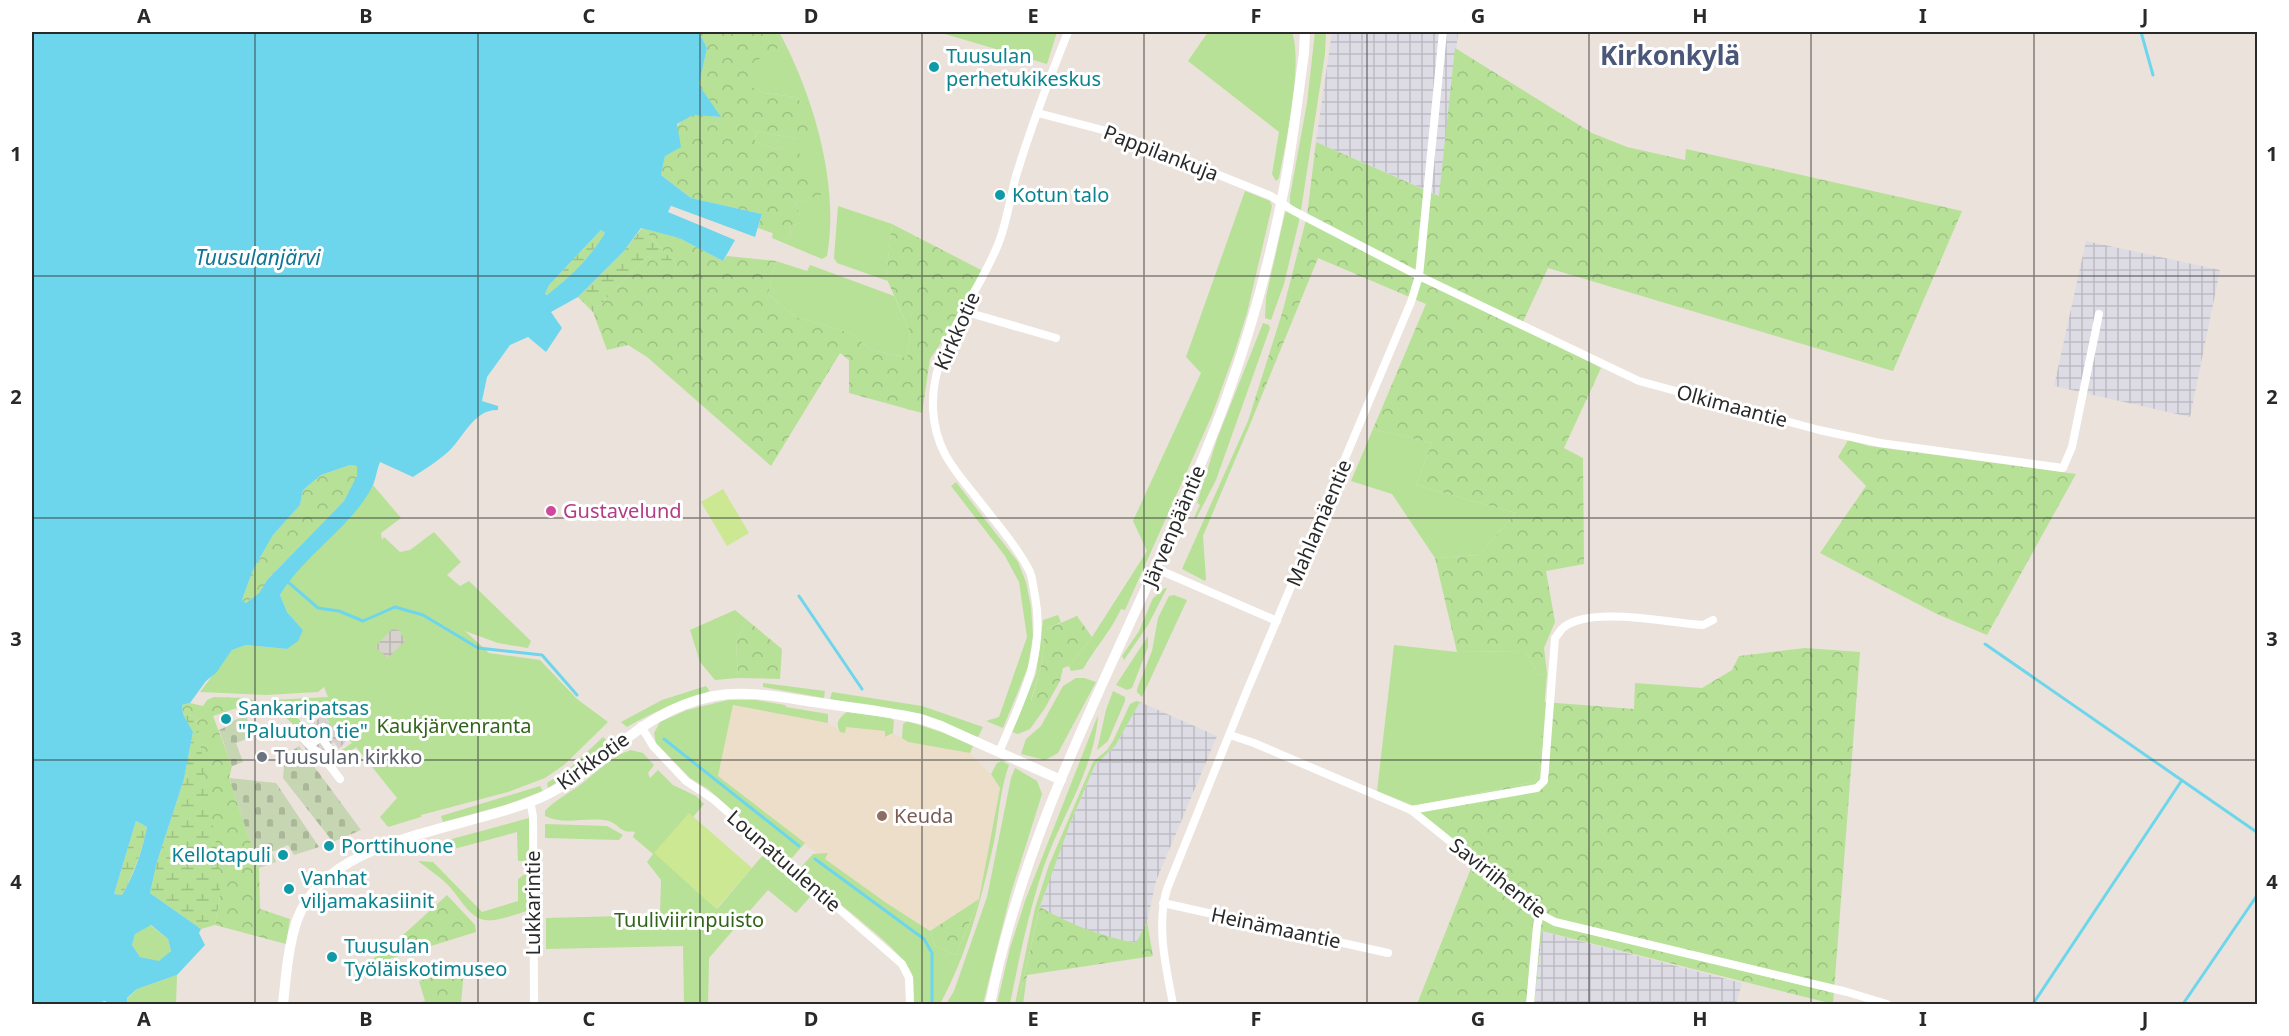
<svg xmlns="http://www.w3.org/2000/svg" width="2289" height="1036" font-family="'Noto Sans',sans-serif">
<defs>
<pattern id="industrial-grid" width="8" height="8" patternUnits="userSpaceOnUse" patternTransform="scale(1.5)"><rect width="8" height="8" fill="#dddbe3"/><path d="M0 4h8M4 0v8" fill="none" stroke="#bebcc3"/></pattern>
<pattern id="forest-crowns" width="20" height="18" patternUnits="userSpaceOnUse" patternTransform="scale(1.5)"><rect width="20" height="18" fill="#b7e197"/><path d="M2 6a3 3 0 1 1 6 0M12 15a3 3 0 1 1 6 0" fill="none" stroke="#9dc182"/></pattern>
<pattern id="wetland-marsh" width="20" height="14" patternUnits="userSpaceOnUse" patternTransform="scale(1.5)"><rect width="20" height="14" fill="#b7e197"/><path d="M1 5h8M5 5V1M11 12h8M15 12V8" fill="none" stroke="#9dc182"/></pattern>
<pattern id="cemetery-stones" width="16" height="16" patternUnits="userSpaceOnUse" patternTransform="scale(1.5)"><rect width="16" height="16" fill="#c6d5b2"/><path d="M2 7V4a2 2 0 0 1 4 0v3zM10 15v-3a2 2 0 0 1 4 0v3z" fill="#aab799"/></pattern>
<pattern id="plaza-grid" width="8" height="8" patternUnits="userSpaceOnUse" patternTransform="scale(1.5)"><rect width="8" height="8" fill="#d7d2cd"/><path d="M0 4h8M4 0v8" fill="none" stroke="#b9b4b0"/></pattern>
</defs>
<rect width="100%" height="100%" fill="#ebe2db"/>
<path fill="url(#industrial-grid)" d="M1332 32H1455L1458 33 1440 196 1316 142Z
M2086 241 2220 270 2190 417 2054 386Z
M1140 702 1217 736 1156 881 1147 922 1137 943 1100 936 1057 917 1040 907 1062 843 1095 765 1115 746Z
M1541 931 1742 983 1736 1004H1534Z"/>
<path fill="#eddeca" d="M733 705 828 723 844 733 845 727 886 731 885 737H890L893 733 908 742 970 753 992 776 1000 788 979 899 930 931 885 902 824 859 718 777Z"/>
<path fill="#b7e197" d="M776 32H779C813 94 840 185 827 256L822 259 772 238 773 232 790 239 791 225 807 222 800 215 795 203 826 193 795 148 777 149 755 142 756 131 797 139 801 102 796 97 764 93 747 85 748 65 783 45Z
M938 32H1057L1047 64Z
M1208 32H1292C1303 64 1286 142 1279 178L1276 181 1272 174 1279 132 1188 61Z
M1315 32H1326L1325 54 1301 210 1299 211 1290 205V196L1307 103Z
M1245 191 1270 201 1272 206 1247 313 1234 354 1212 415 1125 610 1121 609C1111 631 1095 648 1083 669L1071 671 1069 666 1092 637 1147 551 1133 521 1201 373 1186 357Z
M838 206 892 224 886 277 888 281 837 263 834 258Z
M1288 211 1299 217V221L1284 284 1271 320 1265 318 1266 297 1285 213Z
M776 261 807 271 810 265 894 296 910 332 907 358 869 349 853 334 796 317 768 294Z
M1263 323 1269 325 1270 328 1216 480 1196 519 1194 518 1200 505 1197 503 1217 439Z
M1248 421 1251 422 1203 536 1206 579 1205 581 1182 569Z
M1373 429 1432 443 1416 485 1516 513 1479 555 1435 558 1392 494 1351 481Z
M956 482 1018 562 1026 582 1031 607 1033 635 1028 667 1003 728 986 721 999 717 1027 637 1019 582 1005 556 951 486Z
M373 485 401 518 381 533 382 540 384 537 400 552 410 550 434 532 461 562 447 575 460 586 469 581 531 641 528 648 498 643 465 631 489 653 540 660 577 699 608 722 564 765 545 778 508 792 421 815V817L388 827 380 817 397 798 356 747 340 759 336 754 352 743 339 726 334 729 324 715 320 717 308 703 295 714 302 723 296 727 270 703 273 700 328 697 324 687 318 692 266 695 200 692 232 650 246 645 287 649 303 630 287 612 280 595 290 578 355 510Z
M1165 588H1167L1148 625 1124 660 1122 656 1139 631 1153 598Z
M1174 595 1187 600 1142 697 1137 692V689L1152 651 1158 618 1169 596Z
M735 610 747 620 736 642 738 678 715 680 700 662 690 630Z
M1058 615 1061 622 1044 630C1045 655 1039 676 1031 700L1045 708 1030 729 1018 734 1012 732 1036 674 1043 620Z
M1148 636V647L1132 688 1127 690 1116 685Z
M1394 645 1457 652 1525 651 1539 675 1547 673 1539 770 1534 782 1414 806 1377 791Z
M1076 678H1084L1096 682 1058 753 1045 760 1021 754 1026 739 1041 726 1063 686Z
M763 683 825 691 824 698 763 687Z
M706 686 709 690 708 692C679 701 653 712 627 727L621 722 662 700Z
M1113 691 1125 697V701L1108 741 1097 750 1106 710Z
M832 692 922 706 983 727 978 737 830 699Z
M728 700H756L785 705 786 707 828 714V723L733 705 718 776 805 843 791 859 788 860 708 789 690 778 656 743 654 733 660 722 687 710Z
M1136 701 1140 702 1115 746 1095 765 1070 824 1040 906 1018 1004H1015L1035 908 1049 865 1093 762 1107 750 1113 741 1130 704Z
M847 712 891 718 894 721 893 733 885 737V731L846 727 845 733 840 732C835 722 839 718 847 712Z
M1098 715C1095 768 1061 817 1044 866 1029 911 1019 958 1010 1004H997L1010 948 1025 901Z
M907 721 944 733 973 746 970 753 908 742 902 738 903 724Z
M603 737 609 743 582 766 548 788 547 783 570 768Z
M631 750 643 753 654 765 648 773 650 778 658 770 673 785 696 796 704 804 693 817 689 814 717 909 763 855 810 897 796 913 768 890 709 958 708 1004H684L683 946 546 949V918L660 915 661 880 647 862 653 854 633 837 635 832C632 831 628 832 625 831 619 829 616 823 609 821 588 816 565 826 545 816V811C555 800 568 794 580 785 596 773 611 756 631 750Z
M1002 761 1009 765C1000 789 999 817 994 842 982 897 967 955 940 1004H914C913 996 914 985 913 977 906 948 823 896 800 868L813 854 828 853 825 859 885 902 930 931 936 947 956 955 979 899 1000 788 991 774 997 763Z
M1015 768 1037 781 1042 794 1010 896 983 1004H946L954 991 987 897 1011 778Z
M540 786 543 791 505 805 443 822 441 816Z
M529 818V855L526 861H518L517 832 450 850 448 840Z
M545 824 607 826 623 835 619 840 545 838Z
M418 861 433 862 482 912 518 901V879L525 874 529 878V907L527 911C515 914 494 924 481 919 467 914 458 895 448 885 439 876 428 869 418 861Z
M150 925 168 939 171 951 160 962 140 957 132 945 135 933Z
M177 975 176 1004H127V999L137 989Z"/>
<path fill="url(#forest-crowns)" d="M699 32H776L783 45 749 65 748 85 764 93 796 97 801 102 809 104 814 126 812 132 797 139 756 131 755 142 777 149 795 147 827 193 795 203 800 215 808 222 791 225 790 239 758 228 762 214 691 198 661 175C665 155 670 122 692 115 700 113 712 117 720 117L699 85 707 48Z
M1455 48 1592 133 1627 147 1685 160 1686 149 1962 211 1893 371 1548 268 1521 326 1601 368 1564 448 1583 458 1584 564 1546 571 1555 622 1544 648 1547 673 1539 675 1525 651 1457 652 1435 558 1479 555 1516 513 1416 485 1432 443 1373 429 1426 304 1318 258 1251 422 1248 421 1283 310 1307 216 1316 142 1439 196Z
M892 224 985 272 963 311 930 359 922 413 849 393V360L840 353 771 466 647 357 628 345 607 350 593 312 648 256 674 274 676 264 642 228 679 238 723 261 727 256 776 261 768 294 796 317 853 334 869 349 907 358 910 332 886 277Z
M1848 440 1869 446 2076 474 1987 635 1937 614 1820 553 1866 486 1838 457Z
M350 465 357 466 358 476 344 501 267 580 259 593 246 603 242 600 253 570 273 535 300 505 303 490 321 475Z
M1077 616 1092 637 1069 666 1063 668 1060 681 1045 708 1031 701C1039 677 1045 655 1044 630Z
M747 620 782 649 780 679 738 678 736 642Z
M1805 648 1860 652 1833 1004 1542 931 1534 1004H1417L1475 858 1418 813 1414 806 1534 782 1539 770 1544 702 1634 709 1635 683 1702 688 1732 670 1739 656Z
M214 697 246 698 258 702 256 713 240 707 213 716 232 766 229 778 259 868 260 909 290 919 286 944 215 925 220 897 196 717 183 714 182 705 190 703 203 706 207 700Z
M447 895 475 925 476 932 360 968 391 946Z
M979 899 956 955 936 947 930 931Z
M1040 907C1071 925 1101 936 1136 943L1147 922 1153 956 1027 975 1023 1004H1018Z
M464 969 461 1004H413L425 1001 419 981Z"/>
<path fill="url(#wetland-marsh)" d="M642 228 676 264 674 275 648 256 593 312 578 297 624 251Z
M601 230 605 233C589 259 571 276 547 295L545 294 549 285Z
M183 714 196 717 220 869V897L215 925 201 929 150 893 157 862 184 779 193 732Z
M136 821 147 827C142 851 134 873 122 895L114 894Z"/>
<path fill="url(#cemetery-stones)" d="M246 716 249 723 255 721 260 734 236 743 243 762 232 766 219 730 228 726 227 723Z
M299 746 361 830 333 842 283 778 285 756Z
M229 778 276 783 319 847 294 855 288 845 272 852 276 862 259 868Z"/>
<path fill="#cce893" d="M723 489 749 533 727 546 701 502Z
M689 813 752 868 716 909 654 853Z"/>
<path fill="url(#plaza-grid)" d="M392 629 399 630 405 641 388 658 375 647Z
M323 715 334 729 339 725 348 739 339 749 334 742 313 758 295 736 290 733 302 723 312 734 319 729 313 723Z"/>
<path fill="#6ed6ec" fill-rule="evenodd" d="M32 32H699L707 48 699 85 721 117 693 115 677 124 681 147 665 156 661 175 691 198 762 214 755 237 671 206 669 212 735 240 723 261 679 238 641 228 624 251 578 297 551 312 562 328 546 352 528 337 510 345 487 377 482 401 498 406V410C474 409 464 437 448 452 438 461 425 469 413 477L380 462C377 469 376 478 373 485 354 525 304 555 280 595L287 612 303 630 298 641 287 649 246 645 232 650 216 673 206 681 190 703 182 705 183 714 193 732 184 779 157 862 150 893 201 929 199 933 205 945 177 975 137 989 127 998V1004H110L105 1001 94 1004H32ZM601 230 605 233C589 259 571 276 547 295L545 294 549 285ZM350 465 357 466V476L344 501 267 580 259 593 246 603 242 600 253 570 273 535 300 505 303 490 321 475ZM136 821 147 827C142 851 135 873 122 895L114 894ZM151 925 168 939 171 951 159 961 140 957 132 945 135 934Z"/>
<path fill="#ebe2db" d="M671 206 746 234 745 237 672 210 736 237 738 241 690 221 668 212Z"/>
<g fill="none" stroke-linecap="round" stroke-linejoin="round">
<path stroke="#6ed6ec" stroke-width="3" d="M2141 32 2153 75
M288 582 318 608 339 611 363 621 395 607 423 615 478 648 542 655 577 695
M799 596 862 689
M1985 644 2258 833
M664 739 799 846
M815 859 924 939 932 953V1004
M2033 1004 2182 780
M2183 1004 2258 894"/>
<path stroke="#fff" stroke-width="8" d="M1038 113 1114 133 1271 196 1292 210 1419 276 1639 381 1819 430 1880 443 2063 468 2072 447 2099 314
M963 311 1056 338
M1157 569 1277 621
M641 726 653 746 686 781 713 799 902 964 909 978 910 1004
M294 729 313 749 314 757
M1230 735 1254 743 1411 810 1540 914 1555 922 1847 992 1887 1004
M321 737 328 747
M310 745 327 733 323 727
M313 749 320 753 340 779
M999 752C1021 701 1046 654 1035 596 1033 588 1033 577 1029 570 1014 542 992 518 973 493 950 465 935 446 933 409 930 347 978 297 999 242 1007 221 1010 198 1016 176 1031 127 1049 79 1068 32
M530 801 533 816 534 1004
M1411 810 1537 788 1544 781 1555 638C1558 635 1560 630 1564 627 1593 606 1668 623 1703 625L1713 620
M1163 903 1388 953
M1173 1004C1166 968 1156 925 1167 889L1246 693 1411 302 1419 276 1443 32
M1530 1004 1537 926 1540 914"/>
<path stroke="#fff" stroke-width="10" d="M283 1004C286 976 288 947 297 920 329 832 475 831 548 794 609 762 640 711 714 696 747 690 781 697 813 702 849 707 885 711 921 719L941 726 1061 780
M990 1004C1031 794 1151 602 1225 402 1251 331 1271 258 1285 183 1293 140 1298 96 1304 53L1305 32"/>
</g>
<path fill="none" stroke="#292929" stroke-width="1.5" stroke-opacity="0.55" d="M255 32V1004M478 32V1004M700 32V1004M922 32V1004M1144 32V1004M1367 32V1004M1589 32V1004M1811 32V1004M2034 32V1004M32 276H2258M32 518H2258M32 760H2258"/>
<g fill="#0f9aa8" stroke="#fff" stroke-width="2">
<circle cx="934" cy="67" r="6"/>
<circle cx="1000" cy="195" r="6"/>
<circle cx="226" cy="719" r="6"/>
<circle cx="329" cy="846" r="6"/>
<circle cx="283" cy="855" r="6"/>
<circle cx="289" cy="889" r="6"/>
<circle cx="332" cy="957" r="6"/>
</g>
<circle fill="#d1479c" stroke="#fff" stroke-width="2" cx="551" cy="511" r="6"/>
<circle fill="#6b7280" stroke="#fff" stroke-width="2" cx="262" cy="757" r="6"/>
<circle fill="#8d6e63" stroke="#fff" stroke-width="2" cx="882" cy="816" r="6"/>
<g text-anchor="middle" stroke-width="6" stroke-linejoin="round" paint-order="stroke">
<g font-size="20" fill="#0d838f" stroke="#fff" text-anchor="start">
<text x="946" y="63">Tuusulan<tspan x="946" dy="23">perhetukikeskus</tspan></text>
<text x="1012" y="202">Kotun talo</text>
<text x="238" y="715">Sankaripatsas<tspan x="238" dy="23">"Paluuton tie"</tspan></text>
<text x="341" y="853">Porttihuone</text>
<text x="271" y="862" text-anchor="end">Kellotapuli</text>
<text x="301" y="885">Vanhat<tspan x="301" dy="23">viljamakasiinit</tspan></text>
<text x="344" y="953">Tuusulan<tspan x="344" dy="23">Työläiskotimuseo</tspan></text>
</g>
<g font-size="20" fill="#292929" stroke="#fff">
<text transform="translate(1161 153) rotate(21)" y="7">Pappilankuja</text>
<text transform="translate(957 331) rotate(-66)" y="7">Kirkkotie</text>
<text transform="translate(1732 406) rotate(15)" y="7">Olkimaantie</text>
<text transform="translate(1319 523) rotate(-67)" y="7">Mahlamäentie</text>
<text transform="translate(1174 526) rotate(-67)" y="7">Järvenpääntie</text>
<text transform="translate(593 761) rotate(-36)" y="7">Kirkkotie</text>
<text transform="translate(784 861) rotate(41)" y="7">Lounatuulentie</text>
<text transform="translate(1498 878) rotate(38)" y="7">Saviriihentie</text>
<text transform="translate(533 903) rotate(-90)" y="7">Lukkarintie</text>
<text transform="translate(1276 928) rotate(12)" y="7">Heinämaantie</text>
</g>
<g font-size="20" fill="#b23c85" stroke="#fff" text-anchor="start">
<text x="563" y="518">Gustavelund</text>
</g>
<g font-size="20" fill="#31641b" stroke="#fff">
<text x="454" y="733">Kaukjärvenranta</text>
<text x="689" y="927">Tuuliviirinpuisto</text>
</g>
<g font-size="20" fill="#5b616d" stroke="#fff" text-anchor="start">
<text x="274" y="764">Tuusulan kirkko</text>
</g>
<g font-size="20" fill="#785e54" stroke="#fff" text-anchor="start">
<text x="894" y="823">Keuda</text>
</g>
<g font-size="21" font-style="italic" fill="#0f7496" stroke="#fff">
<text x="258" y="265">Tuusulanjärvi</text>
</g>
<g font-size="26" font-weight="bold" fill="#4a5778" stroke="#fff">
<text x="1670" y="65">Kirkonkylä</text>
</g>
</g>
<rect width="2289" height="1036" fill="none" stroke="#ffffff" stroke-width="66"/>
<rect x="33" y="33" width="2223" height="970" fill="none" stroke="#292929" stroke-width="2"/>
<g font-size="20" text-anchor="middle" font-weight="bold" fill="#292929">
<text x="144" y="23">A</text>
<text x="366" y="23">B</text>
<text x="589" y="23">C</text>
<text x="811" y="23">D</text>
<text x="1033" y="23">E</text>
<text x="1256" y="23">F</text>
<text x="1478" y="23">G</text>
<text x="1700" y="23">H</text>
<text x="1923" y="23">I</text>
<text x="2145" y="23">J</text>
<text x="16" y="161">1</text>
<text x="2272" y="161">1</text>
<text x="16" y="404">2</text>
<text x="2272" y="404">2</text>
<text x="16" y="646">3</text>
<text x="2272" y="646">3</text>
<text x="16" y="889">4</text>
<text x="2272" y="889">4</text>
<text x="144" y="1026">A</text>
<text x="366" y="1026">B</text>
<text x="589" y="1026">C</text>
<text x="811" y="1026">D</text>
<text x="1033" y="1026">E</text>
<text x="1256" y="1026">F</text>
<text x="1478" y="1026">G</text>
<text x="1700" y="1026">H</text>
<text x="1923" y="1026">I</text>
<text x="2145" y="1026">J</text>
</g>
</svg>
